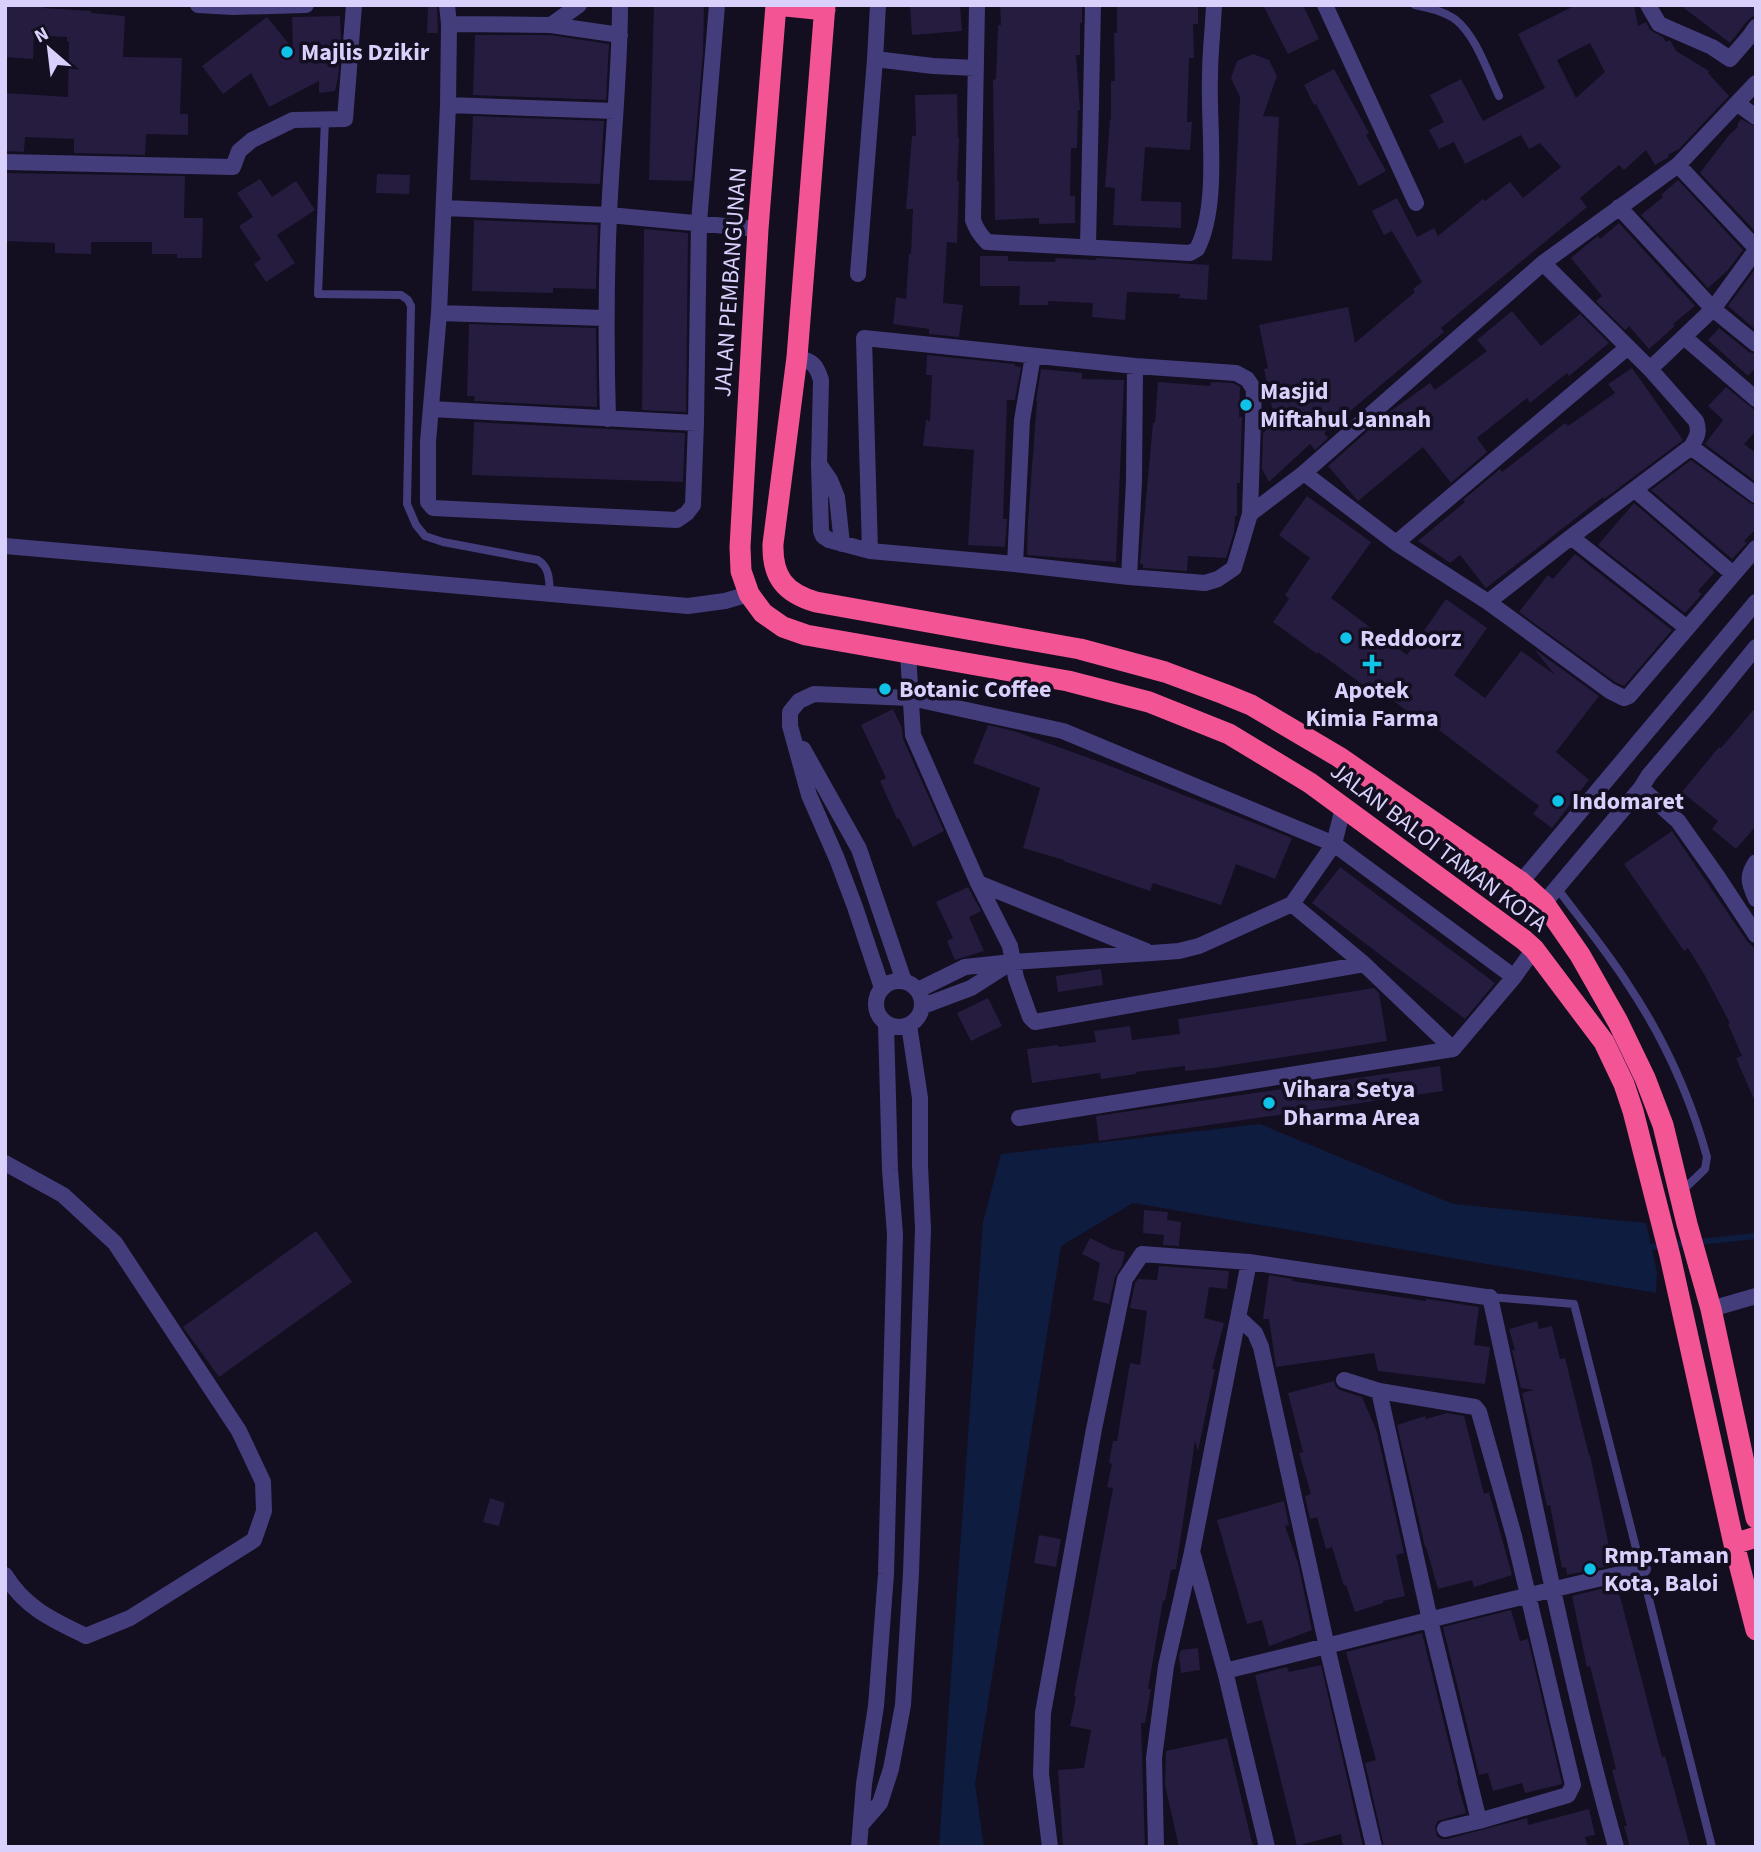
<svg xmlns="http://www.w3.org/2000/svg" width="1761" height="1852" font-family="'Source Sans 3',sans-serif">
<rect width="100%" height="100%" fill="#130e20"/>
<path fill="#0e1d3f" d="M1260 1124 1453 1204 1646 1223 1657 1272 1656 1293 1133 1203 1061 1246 975 1784 984 1847H939L983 1222 1001 1154Z"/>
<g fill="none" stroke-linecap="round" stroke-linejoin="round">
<path stroke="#0e1d3f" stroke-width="6" d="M1651 1247 1756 1236"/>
</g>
<path fill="#261c3f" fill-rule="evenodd" d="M5 5 44 6 43 8 91 11V13L125 16 123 57 182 58 180 114H188V135L146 134 145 155 74 153V139L25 137 24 152 5 151V93L68 97 69 42 67 41V37L34 35 33 59 5 57Z
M428 5H437L438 33H427Z
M654 5H704L703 52 692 181 649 180Z
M910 5H960L962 31 912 35Z
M1000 5H1082V23H1080V55H1076L1080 110H1078L1077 148H1071L1070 196H1075V223L1039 224V218L995 220 993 80 996 79 998 25H1001Z
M1117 5H1198V24H1193L1194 58H1189L1187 122H1192L1190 150 1145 147 1144 163 1141 201 1181 202V228L1113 225 1115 188 1105 187 1110 119 1111 120V81H1115L1114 33H1117Z
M1263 5H1303L1319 39 1288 54Z
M1576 5H1634L1638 26 1646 22 1650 30 1663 37 1666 42 1670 40 1676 51 1709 71 1708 73 1729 96 1679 149 1668 155 1669 157 1655 165 1646 150 1624 170 1619 165 1580 198 1587 207 1441 328 1444 332 1324 433 1328 438 1315 450 1310 444 1269 482 1262 469 1263 433 1278 418 1273 412 1264 369 1268 368 1259 325 1348 307 1355 343 1415 292 1413 289 1422 282 1392 231 1384 235 1372 211 1397 198 1417 237 1434 228 1438 236 1483 199 1485 201 1510 182 1523 198 1561 167 1540 143 1529 149 1521 135 1465 164 1454 142 1439 149 1429 130 1444 122 1430 95 1461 79 1483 121 1545 88 1518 34ZM1590 43 1605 72 1576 98 1557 60Z
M1680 5H1756V14L1747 21 1730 43Z
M340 16 341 41 338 77 335 91 319 93V81L269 107 251 73 223 94 202 66 267 17 293 49 292 17Z
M475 35H550L609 44 606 100 473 95Z
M1253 54 1269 60 1277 76 1263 116 1279 117 1272 261 1232 259 1240 97 1231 78 1237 61Z
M1334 69 1369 133 1366 135 1386 171 1359 186 1316 104 1314 105 1304 85Z
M957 94 958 138H959L957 181H959L957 243 947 242 943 303 963 305 959 337 929 334V329L893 324 896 297 906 299 909 254H911L913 209H906L912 136H916L915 95Z
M473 116 604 121 600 184 470 180Z
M1741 119 1756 127V232L1700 173 1729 135 1738 127 1737 125Z
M5 173 185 176 184 218H203L202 258H177V254H152V242H91V254L55 253V243L5 241Z
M377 174 410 175 409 194 376 193Z
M260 179 272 197 296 181 315 210 277 235 295 263 266 282 254 264 261 259 239 226 253 217 237 193Z
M1678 180 1743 250 1728 270 1708 288 1641 215 1663 197 1661 195Z
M474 220 598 225 596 289 553 288V293L472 291Z
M1619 223 1695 306 1673 324 1675 326 1649 349 1629 326 1625 330 1596 301 1602 296 1571 258 1590 242 1598 236 1600 239Z
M644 229 688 233 686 412 642 410Z
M980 256H1008V261L1055 262 1056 258 1096 260 1097 258 1209 265 1207 300 1179 298 1180 294 1127 292 1125 320 1092 317 1093 303 1048 301V305H1019L1020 286H980Z
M1756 268V330L1728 306Z
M1512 311 1541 346 1580 314 1609 343 1569 376 1567 373 1530 403 1527 398 1477 438 1487 452 1451 483 1423 447 1358 501 1328 466 1388 413 1430 383 1435 390 1487 351 1477 340Z
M469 324 596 328 597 407 474 401 475 396H467Z
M1719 328 1749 352 1756 354V367L1748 376 1708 340Z
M927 355 1015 364V366L1021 367 1015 400H1007L1003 519H1007L1005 547 968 545 974 450 923 446 926 420 930 421 932 375H926Z
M1632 368 1683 440 1604 499 1603 497 1486 588 1460 555 1450 563 1418 541 1465 502 1463 500 1500 469 1502 472 1565 423 1568 426 1615 393 1608 384Z
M1041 369 1082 373V379L1124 380 1116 562 1027 555 1028 520 1037 401H1036Z
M1158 382 1210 386 1211 382 1233 383 1240 387 1239 417H1242L1240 483H1237V516H1235L1234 532 1226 558 1188 556 1187 571 1143 568V564H1140L1153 423H1155Z
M1726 387 1756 411V431L1744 444 1756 453V482L1705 444 1723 420 1708 406Z
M474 422 685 433 683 482 472 475Z
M1691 460 1750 503 1756 505V529L1744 541 1747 543 1732 559 1651 490Z
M1307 496 1371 542 1331 598 1407 655 1446 599 1487 628 1454 675 1485 698 1521 651 1555 675 1534 649 1599 696 1556 752 1589 780 1552 828 1533 814 1539 806 1435 727 1432 730 1378 689 1375 694 1318 652 1317 654 1273 622 1289 599 1285 595 1310 558 1279 535Z
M1634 503 1715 572 1698 591 1702 594 1685 613 1598 545Z
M1575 554 1672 630 1624 686 1615 682 1519 612 1548 575 1553 579Z
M1756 707V826L1736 849 1712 829 1718 821 1682 792 1719 747 1721 748Z
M893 709 902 728 903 739 944 831 913 847 899 818 897 819 880 781 886 778 861 725Z
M988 725 1014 731 1100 762 1292 838 1275 879 1236 864 1221 905 1153 883 1150 891 1063 861 1064 860 1023 848 1040 788 973 763Z
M1672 831 1747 941 1756 950V1104L1736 1058 1742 1056 1728 1024 1730 1023 1704 974 1688 948 1684 951 1624 864Z
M1340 867 1495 983 1465 1019 1312 903Z
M968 887 981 911 969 917 984 951 955 960 947 941 953 938 936 902Z
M1101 969 1103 985 1058 992 1056 976Z
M1374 988 1379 993 1387 1041 1213 1068 1185 1071V1066L1136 1072V1074L1101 1079 1100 1073 1032 1083 1027 1049 1058 1045V1047L1096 1042 1094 1031 1130 1026 1132 1040 1180 1034 1178 1019Z
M988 998 1002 1026 971 1041 957 1013Z
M1440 1066 1443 1091 1099 1141 1096 1116Z
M1144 1210 1168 1212 1167 1220 1181 1222 1179 1246 1163 1245 1164 1235 1143 1233Z
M316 1231 352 1282 219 1377 183 1327Z
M1090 1238 1112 1249 1125 1252 1122 1265 1115 1277 1109 1304 1093 1300 1100 1263 1082 1254Z
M1159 1266 1229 1271 1227 1289 1209 1287 1204 1318 1224 1323 1212 1369H1215L1198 1451 1195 1441 1176 1569 1171 1570 1165 1601 1163 1600 1148 1689H1151L1145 1723H1141L1145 1847H1063L1058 1770 1084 1768 1091 1730 1070 1726 1076 1697 1074 1696 1113 1488 1107 1487 1112 1464 1109 1463 1113 1441H1117L1130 1363 1140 1365 1147 1311 1130 1308 1135 1283 1138 1279 1157 1280Z
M1269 1275 1293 1279 1292 1281 1426 1301V1299L1441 1301 1479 1307 1474 1345 1490 1347 1485 1384 1378 1371 1374 1353 1276 1367 1269 1319H1263Z
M1537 1321 1539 1329 1552 1326 1560 1359 1565 1358 1589 1455H1590L1613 1565 1567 1575 1566 1567 1562 1568 1550 1505 1547 1506 1522 1393 1534 1390 1521 1388 1512 1350H1515L1509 1329Z
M1334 1381 1336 1387 1340 1390 1362 1397 1377 1432 1404 1553 1396 1555 1405 1596 1383 1601V1603L1355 1612 1346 1585 1344 1586 1332 1547 1326 1549 1317 1517 1310 1519 1305 1496 1311 1494 1299 1453 1303 1452 1288 1393Z
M1447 1413 1464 1416 1484 1494 1489 1492 1512 1575 1474 1587 1472 1580 1438 1589 1426 1547H1425L1397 1425 1425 1416 1426 1419Z
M490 1498 505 1503 499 1526 483 1522Z
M1284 1501 1289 1525 1285 1526 1298 1563 1312 1630 1269 1646 1262 1620 1247 1624 1217 1520Z
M1039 1535 1061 1539 1056 1567 1034 1563Z
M1617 1585 1662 1757 1665 1756 1690 1847H1630L1624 1826H1627L1612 1770 1616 1769 1590 1666 1587 1667 1572 1596Z
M1511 1610 1520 1641 1528 1639 1562 1784 1525 1793 1522 1783 1493 1791 1488 1773 1479 1775 1443 1627Z
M1422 1633 1458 1780 1457 1781 1466 1813 1438 1821 1435 1827 1437 1836 1441 1839H1447L1527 1818 1528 1825 1589 1809 1595 1835 1585 1837 1588 1847H1384L1365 1763 1376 1760 1346 1652Z
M1198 1648 1200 1670 1181 1673 1179 1656 1181 1650Z
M1321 1665 1363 1847H1343L1341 1834 1297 1846 1255 1675 1287 1667 1289 1672Z
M1227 1738 1253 1847H1179L1165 1785 1166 1751Z"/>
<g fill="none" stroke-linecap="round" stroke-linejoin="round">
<path stroke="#443d7c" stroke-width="8" d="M1415 5C1429 8 1444 11 1456 20 1476 36 1488 73 1499 96
M325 119 318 294 401 295 408 300 411 306 407 504 416 525 425 536 443 542 538 560C550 568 549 580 550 594
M1557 888C1580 919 1606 950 1627 983 1662 1035 1690 1096 1707 1157L1705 1169 1682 1191
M1490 1297 1574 1304 1712 1847"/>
<path stroke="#443d7c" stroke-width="16" d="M198 5 233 7 306 5
M447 5 449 24 448 105 439 313 428 442V502L433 508 677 520 687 513 693 505 696 423 699 222 717 5
M977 5 973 220C976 229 980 235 987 242L1190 253 1197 249C1220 205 1208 126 1210 76 1210 53 1213 29 1214 5
M1325 5 1416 203
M1648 5 1659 24 1712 47 1730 59 1749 37 1756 27
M449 24 551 25 579 5
M551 25 620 35
M875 59 933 66 976 68
M1738 104 1756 117
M448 105 615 111
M5 162 233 167 239 151 252 140 293 120 345 119 354 5
M1678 165 1756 248
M1619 207 1713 309 1756 344
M444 208 609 215 758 229
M1088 246 1093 5
M858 274 875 59 878 5
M439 313 605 318
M1684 337 1756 399
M797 357C813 362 816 364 821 380L819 464 821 531 823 536 829 540 870 551 1015 564 1129 577 1205 583 1218 579 1234 568 1250 514 1254 389 1247 379 1236 373 1135 366 864 338 870 551
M1650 369 1713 309 1756 250
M431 409 696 423
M608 419C606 351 606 283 609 215 612 145 620 75 620 5
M1691 447 1756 495
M819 464 830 480 837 497 842 544
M1304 473 1396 543 1488 602 1610 691 1624 698 1629 696 1756 548
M1635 490 1733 574
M1250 514 1304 473 1543 263 1678 165 1756 83
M1571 537 1687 628
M1396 543 1628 347
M5 546 688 606 725 601 749 594
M1015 564 1022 420 1033 356
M1129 577 1134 481 1135 366
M1488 602 1571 537 1691 447C1697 437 1700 432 1696 421L1650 369 1543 263
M908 653 913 735 978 883 1010 946 1016 978 1030 1017 1035 1022 1364 964
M803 749 859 849 904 981
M1641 788 1678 821 1717 876 1756 935
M1756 862C1746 877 1749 883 1756 899
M1521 882 1756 602
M978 883 1146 951
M1544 903 1641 788 1649 775 1708 706 1756 647
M1292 904 1364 964 1453 1049
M876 1004a23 23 0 1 1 46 0a23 23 0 1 1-46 0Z
M882 988 855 907 837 859 809 795 790 726V712L799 701 814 694 911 698 1063 731 1334 844 1514 977
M918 990 965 967 1012 962 1152 953 1179 951 1199 946 1292 904 1334 844 1343 808
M923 1006 971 988 1007 965
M1019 1118 1453 1049 1514 977 1534 949
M5 1163 63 1195 115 1243 239 1431 263 1482 264 1511 254 1540 130 1618 86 1636C53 1620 25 1608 5 1575
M1490 1297C1531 1480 1565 1666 1616 1847
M1711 1309 1756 1296
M1239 1318 1255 1333 1261 1347 1327 1647 1374 1847
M1344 1380 1379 1391 1475 1407 1479 1412 1514 1536 1573 1785 1568 1795 1479 1821 1445 1829
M1379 1391 1430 1620 1479 1821
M1193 1555 1225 1671 1267 1847
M1225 1671C1364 1638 1502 1599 1643 1569
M861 1825 880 1803 891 1769 903 1705 911 1573 923 1229 920 1165V1098L909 1025
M859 1847 864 1784 876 1706 886 1574 895 1234 890 1170 886 1024
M1050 1847 1041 1774 1043 1713 1094 1429 1125 1279 1142 1254 1249 1262 1486 1297
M1156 1847 1154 1758 1166 1666 1192 1552 1249 1262"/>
<path stroke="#f35494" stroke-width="21" d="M776 5 758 229 740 547 741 571 749 594 763 613 783 627 806 635 1068 681 1149 702 1229 734 1310 783 1524 940 1534 949 1604 1042 1624 1084 1633 1111 1670 1256 1734 1544 1756 1630
M776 5 825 10
M825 5 797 357 773 544C772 577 785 593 816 602L1080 649 1165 672 1224 694 1251 705 1339 757 1521 882 1544 903 1580 955 1618 1022 1645 1078 1663 1125 1687 1224 1711 1309 1756 1518
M1734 1544 1756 1537"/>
</g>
<g fill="#10c1e8" stroke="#130e20" stroke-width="2.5">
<circle cx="287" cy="52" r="7"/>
<circle cx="1246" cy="405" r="7"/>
<circle cx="1346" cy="638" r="7"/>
<path d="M1368.5 653.5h7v7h7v7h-7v7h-7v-7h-7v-7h7z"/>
<circle cx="885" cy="689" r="7"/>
<circle cx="1558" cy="801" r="7"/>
<circle cx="1269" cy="1103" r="7"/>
<circle cx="1590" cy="1569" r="7"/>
</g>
<g text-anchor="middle" stroke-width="7" stroke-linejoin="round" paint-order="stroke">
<g font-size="24" font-weight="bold" fill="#d9d0fc" stroke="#130e20" text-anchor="start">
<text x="301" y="60">Majlis Dzikir</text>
<text x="1260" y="399">Masjid<tspan x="1260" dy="28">Miftahul Jannah</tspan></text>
<text x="1360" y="646">Reddoorz</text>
<text x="899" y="697">Botanic Coffee</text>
<text x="1372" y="698" text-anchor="middle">Apotek<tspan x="1372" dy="28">Kimia Farma</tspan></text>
<text x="1572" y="809">Indomaret</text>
<text x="1283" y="1097">Vihara Setya<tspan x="1283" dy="28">Dharma Area</tspan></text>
<text x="1604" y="1563">Rmp.Taman<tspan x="1604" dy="28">Kota, Baloi</tspan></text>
</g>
<g font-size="24" fill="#d9d0fc" stroke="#130e20">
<text transform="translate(730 282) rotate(-86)" y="8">JALAN PEMBANGUNAN</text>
<text transform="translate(1439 847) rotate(37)" y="8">JALAN BALOI TAMAN KOTA</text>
</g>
</g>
<rect width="1761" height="1852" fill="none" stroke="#d9d0fc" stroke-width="14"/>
<g transform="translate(49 49) rotate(332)" stroke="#130e20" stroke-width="5" paint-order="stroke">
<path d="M0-5L12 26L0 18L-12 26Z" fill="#d9d0fc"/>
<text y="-10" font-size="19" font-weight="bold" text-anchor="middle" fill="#d9d0fc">N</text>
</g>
</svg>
